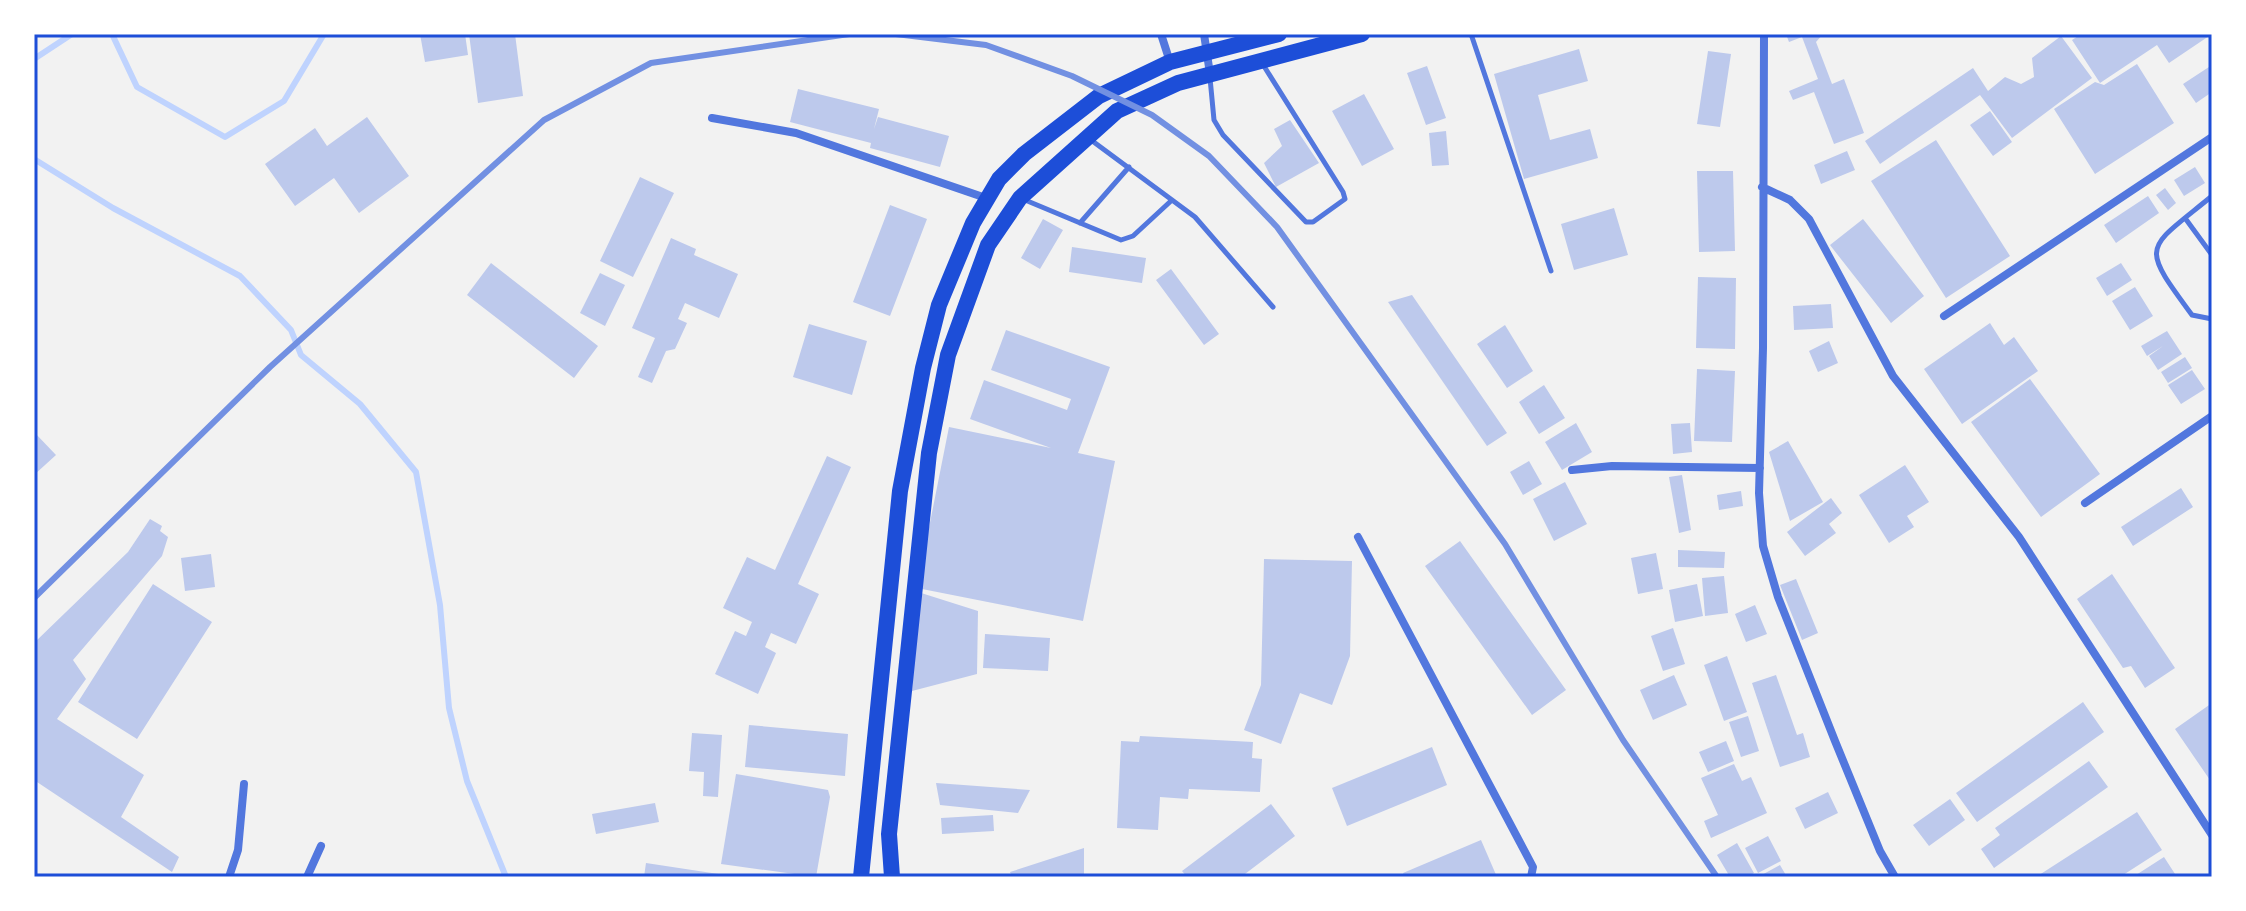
<svg xmlns="http://www.w3.org/2000/svg" width="2246" height="911" font-family="'Open Sans',sans-serif">
<rect width="100%" height="100%" fill="#f2f2f2"/>
<g fill="none" stroke-linecap="round" stroke-linejoin="round">
<path stroke="#bfd3fe" stroke-width="6" d="M112 34 137 87 225 137 284 101 324 34
M34 59 72 34
M34 159 113 208 240 276 291 330 301 355 360 404 416 472 440 605 449 708 467 781 506 877"/>
</g>
<path fill="#bdc9ec" d="M420 34H465L468 55 425 62Z
M469 34H515L523 96 478 103Z
M1786 34H1823L1816 42 1832 84 1844 79 1864 133 1834 144 1814 92 1793 100 1789 91 1818 79 1802 37 1789 42Z
M2081 34H2212L2169 63 2157 45 2100 83 2072 40Z
M2061 36 2092 78 2012 138 1980 95 1880 164 1865 141 1973 68 1988 91 2005 77 2021 84 2034 77 2032 58Z
M1579 49 1588 81 1538 95 1550 140 1590 129 1598 158 1524 179 1494 74Z
M1708 51 1731 54 1720 127 1697 124Z
M2137 64 2174 123 2095 174 2054 109 2095 82 2104 85Z
M2212 65V92L2196 103 2183 84Z
M1427 66 1446 118 1426 125 1407 73Z
M798 89 879 109 874 129 878 117 949 136 940 167 870 148 871 143 790 122Z
M1364 94 1394 149 1362 166 1332 111Z
M1990 111 2012 142 1993 156 1970 125Z
M367 117 409 176 359 213 334 178 295 206 265 164 315 128 327 146Z
M1290 120 1319 163 1276 187 1264 163 1282 146 1274 129Z
M1446 131 1449 165 1432 166 1429 133Z
M1936 140 2010 256 1946 298 1871 181Z
M1847 151 1855 170 1821 184 1814 165Z
M2195 167 2205 183 2184 196 2174 180Z
M1697 171H1733L1735 251 1699 252Z
M640 177 674 193 633 277 600 261Z
M2165 188 2176 203 2168 210 2156 195Z
M2148 196 2159 213 2116 243 2104 225Z
M890 205 927 219 890 316 853 302Z
M1614 208 1628 255 1574 270 1561 224Z
M1043 219 1063 230 1040 269 1021 258Z
M1863 219 1924 296 1891 323 1830 245Z
M671 238 696 249 694 255 738 274 719 318 685 303 678 319 687 323 675 349 666 351 652 383 638 377 655 338 632 328Z
M1072 247 1146 258 1142 283 1069 272Z
M491 263 598 346 574 378 467 295Z
M2121 263 2132 280 2107 296 2096 278Z
M1171 269 1219 334 1204 345 1156 280Z
M600 273 625 285 605 326 580 313Z
M1698 277 1736 278 1735 349 1696 348Z
M2135 287 2153 316 2130 330 2112 301Z
M1412 295 1507 433 1487 446 1388 302Z
M1831 304 1833 328 1794 330 1793 306Z
M1990 323 2004 345 2014 337 2038 371 1962 424 1924 369Z
M809 324 867 341 852 395 793 377Z
M1505 325 1533 371 1507 388 1477 344Z
M1006 330 1110 367 1078 453 1115 461 1083 621 917 588 949 427 1051 448 970 419 984 380 1067 410 1071 399 991 370Z
M2167 331 2182 354 2158 370 2149 356 2163 346 2147 356 2141 346Z
M1829 341 1838 363 1818 372 1809 351Z
M2185 357 2192 368 2168 383 2161 372Z
M1697 369 1735 371 1732 442 1694 441Z
M2192 370 2205 389 2181 404 2168 385Z
M2030 379 2100 474 2041 517 1971 422Z
M1544 385 1565 418 1539 434 1519 402Z
M1576 423 1592 452 1562 470 1545 442Z
M1690 423 1692 452 1673 454 1671 424Z
M34 432 56 455 34 475Z
M1788 441 1823 502 1790 521 1769 452Z
M827 456 851 467 798 584 819 594 796 644 771 633 765 647 776 653 758 694 715 674 735 631 746 636 752 622 723 608 747 557 775 570Z
M1529 461 1542 484 1523 495 1510 472Z
M1905 465 1929 502 1907 516 1914 527 1889 543 1859 495Z
M1682 475 1691 530 1679 533 1669 477Z
M1565 482 1587 524 1554 541 1533 499Z
M2181 488 2193 507 2133 546 2121 527Z
M1741 491 1743 506 1719 510 1717 495Z
M1831 498 1842 513 1829 524 1836 533 1805 556 1787 532Z
M150 519 162 526 160 531 168 537 162 556 73 660 86 679 57 719 144 775 121 817 179 857 172 872 34 780V643L128 552Z
M1460 541 1566 690 1532 715 1425 566Z
M1678 550 1725 552 1724 568 1678 567Z
M1656 553 1663 589 1638 594 1631 558Z
M211 554 215 587 185 591 181 558Z
M1264 559 1352 561 1350 656 1332 705 1300 693 1281 744 1244 730 1261 685Z
M2112 574 2175 668 2145 688 2131 666 2123 668 2077 599Z
M1724 576 1728 613 1705 616 1702 578Z
M1796 579 1818 633 1802 640 1780 585Z
M153 584 212 622 137 739 78 702Z
M1697 584 1703 616 1675 622 1669 590Z
M918 592 978 611 977 674 912 691Z
M1755 605 1767 634 1746 642 1735 614Z
M1673 628 1685 664 1663 671 1651 636Z
M985 634 1050 638 1048 671 983 668Z
M1727 656 1747 712 1724 721 1704 665Z
M1674 675 1687 705 1653 720 1640 690Z
M1776 675 1797 735 1803 733 1810 757 1780 767 1752 683Z
M2083 702 2104 732 1977 822 1956 793Z
M2212 703V783L2175 729Z
M1748 716 1759 751 1741 757 1729 722Z
M749 725 848 734 845 776 745 767Z
M692 733 722 735 718 797 703 796 704 772 689 771Z
M1140 736 1253 742 1252 758 1262 759 1260 792 1189 789 1188 799 1160 797 1158 830 1117 828 1121 741 1139 742Z
M1726 741 1734 761 1708 772 1699 752Z
M1432 747 1447 785 1347 826 1332 788Z
M2089 761 2108 787 1994 868 1981 849 2000 835 1995 828Z
M1734 764 1742 781 1751 777 1767 813 1711 838 1704 821 1718 815 1701 778Z
M736 774 828 790 830 797 816 877 721 864Z
M936 783 1030 790 1018 813 940 805Z
M1828 792 1838 813 1805 829 1795 808Z
M1950 799 1965 820 1929 846 1913 825Z
M655 803 659 822 596 834 592 814Z
M1271 804 1295 836 1241 877H1187L1182 871Z
M2137 812 2162 850 2120 877H2036Z
M993 815 994 831 942 834 941 818Z
M1768 836 1781 861 1758 873 1745 848Z
M1481 840 1497 877H1405L1403 873Z
M1737 843 1754 873 1747 877H1730L1717 855Z
M1084 848V877H1012L1010 872Z
M2164 857 2177 877H2137L2136 875Z
M646 863 725 875V877H644Z
M1780 865 1787 877H1758Z"/>
<g fill="none" stroke-linecap="round" stroke-linejoin="round">
<path stroke="#5277de" stroke-width="5" d="M1471 34 1551 271
M1210 78 1214 120 1223 135 1306 222H1313L1345 199 1343 192 1262 63
M1091 140 1195 217 1273 307
M2212 196C2145 251 2139 243 2192 315L2212 319
M1025 200 1121 240 1133 236 1172 200
M2185 218 2212 255
M1080 223 1129 167"/>
<path stroke="#5277de" stroke-width="8" d="M1161 34 1170 62
M1204 34 1210 74
M1764 34 1763 348 1759 493 1763 546 1778 597 1835 741 1880 851 1895 877
M712 118 796 133 986 198
M1762 187 1790 200 1809 219 1893 376 2019 537 2212 835
M1944 316 2212 137
M1572 470 1612 466 1760 468
M2085 503 2212 416
M1358 537 1533 867 1531 877
M229 877 238 850 244 784
M307 877 321 846"/>
<path stroke="#1d4ed8" stroke-width="16" d="M861 877 900 491 923 368 939 305 973 223 999 179 1024 154 1099 96 1170 62 1279 34
M892 877 889 834 929 453 948 355 988 245 1020 198 1117 111 1178 83 1362 34"/>
<path stroke="#7290e2" stroke-width="6" d="M896 34 986 45 1072 76 1152 115 1209 156 1277 227 1505 544 1623 740 1717 877
M34 598 270 367 544 120 651 63 849 34"/>
</g>
<rect width="2246" height="911" fill="none" stroke="#ffffff" stroke-width="72"/>
<rect x="36" y="36" width="2174" height="839" fill="none" stroke="#1d4ed8" stroke-width="3"/>
</svg>
